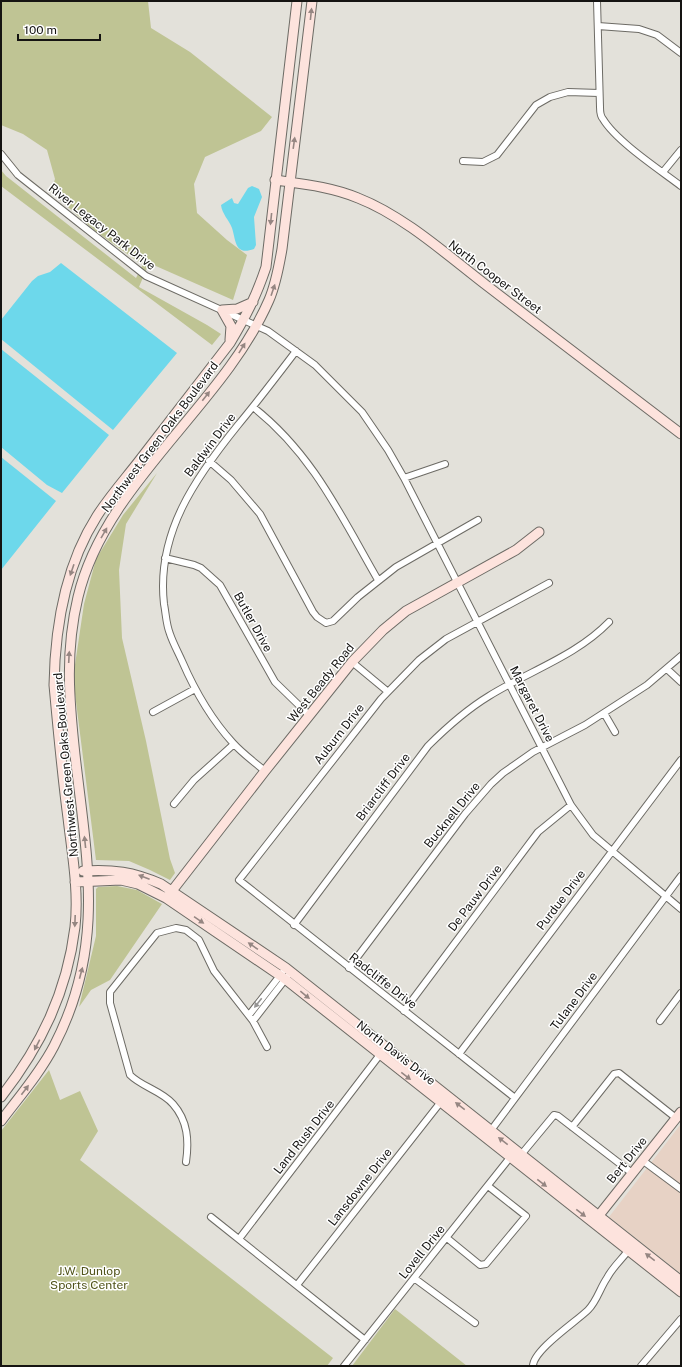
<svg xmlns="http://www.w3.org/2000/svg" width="682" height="1367" font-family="'Public Sans',sans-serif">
<rect width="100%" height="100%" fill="#e3e1da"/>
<path fill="#e7d2c5" d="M681 1124V1274L609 1217Z"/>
<path fill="#bfc494" d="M1 1H148L151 28 190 52 272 117 261 131 205 157 194 184 197 213 227 240 247 255 233 300 149 263 139 287 207 325 221 334 212 345 1 186V170L6 176 136 278 143 264 137 261 94 230 51 192 55 179 47 150 23 134 1 125Z
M157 473 126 524 119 570 122 638 146 741 170 859 175 873 170 880 150 870 129 861 96 860 73 678 84 604 96 559 123 515Z
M117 886 137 890 162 904 110 980 91 990 79 1007 96 936V889L98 887Z
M49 1070 60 1100 80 1091 98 1131 80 1160 333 1358 327 1366H1V1131Z
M395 1309 467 1366H352Z"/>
<path fill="#6dd8eb" d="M252 186 259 189 262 197 254 217 256 245 254 249C235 256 236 241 232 228 229 220 222 214 221 205L232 198 234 203 238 204 248 188Z
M61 263 177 353 113 430 1 339V320L32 281 38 276 50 272Z
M1 349 109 435 62 493 47 485 1 447Z
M1 457 56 501 1 570Z"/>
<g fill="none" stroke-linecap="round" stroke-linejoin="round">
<defs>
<path id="street" d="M597 1 600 107C600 111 600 116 603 119 616 141 660 170 681 186
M598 26 639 29 657 35 681 53
M1 154 18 175 146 276 268 331 315 365 362 412 388 450 404 478 571 805 593 835 681 909
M463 161 483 162 497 155 536 105 550 97 568 92 599 93
M663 172 681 150
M253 407C313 454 341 516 378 580
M209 461 231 480 260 514 313 612 317 617 326 623 333 621 358 597 396 567 478 520
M404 478 445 464
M165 558 194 565 201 568 220 585 275 682 310 716
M352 662 387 691
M667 669 681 682
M153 712 195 689
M604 713 615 732
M265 771C254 762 242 753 233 743 211 719 195 691 182 661 178 652 173 643 170 634 166 624 166 614 164 604 156 533 196 477 238 425 258 401 277 376 296 351
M174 804 194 780 234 744
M294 925 428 746C447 727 466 710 489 696 529 671 576 656 609 622
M349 968 465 814 491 784 503 773 533 752 585 725 647 685 681 656
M404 1011 538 832 571 805
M249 1015 282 973
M253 1021 287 977
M660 1021 681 993
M459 1054 681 760
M515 1098 239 880 381 699 419 660 446 639 549 583
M572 1127 614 1074 619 1073 676 1118
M489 1133 681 876
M520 1156 554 1115 558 1116 632 1173
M642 1160 681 1189
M186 1162C189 1141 188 1121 173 1104 162 1091 142 1087 130 1075L110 1003V992L157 933 176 928 186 930 199 940 214 971 253 1021 267 1047
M211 1217 365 1340
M447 1238 480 1265 486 1264 526 1216 488 1186
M239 1239 382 1052
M414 1278 475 1323
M297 1285 440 1103
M344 1366 512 1155
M533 1366C533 1350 577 1321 588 1310 597 1301 600 1288 607 1278 612 1268 621 1260 628 1251
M641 1366 681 1319"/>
<path id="secondary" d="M275 180C303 184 332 187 358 198 404 216 447 255 486 285 551 335 616 385 681 434
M222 310 231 326 230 340
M222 310 237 309 253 302
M83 871C113 869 133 872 161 884L286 968 681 1281
M75 882 121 880 138 884 166 898 285 979 681 1292
M168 896 265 771 352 662 383 630 406 611 516 550 539 532
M1 1097C41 1046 67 992 75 927 79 891 72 853 68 818 62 773 58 729 54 685 55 627 65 566 97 516 109 497 125 479 139 461 170 421 200 382 230 343 246 316 256 297 266 267L297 1
M1 1121C19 1097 40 1073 54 1046 106 946 87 861 75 755 69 700 65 651 78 597 105 483 223 406 269 300 276 284 279 266 282 249L312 1
M596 1219 681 1112"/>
</defs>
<use href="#street" stroke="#6d6b65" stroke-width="8"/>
<use href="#secondary" stroke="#6d6b65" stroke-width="11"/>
<use href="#street" stroke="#fff" stroke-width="6"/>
<use href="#secondary" stroke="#fde3dd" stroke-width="9"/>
</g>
<defs><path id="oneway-solid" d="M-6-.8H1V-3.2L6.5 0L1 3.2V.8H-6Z"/></defs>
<g fill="#958682">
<use href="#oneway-solid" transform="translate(311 14) rotate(-84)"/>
<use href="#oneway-solid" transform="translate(294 143) rotate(-82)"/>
<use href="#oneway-solid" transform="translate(271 219) rotate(96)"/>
<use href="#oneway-solid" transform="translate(273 290) rotate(-71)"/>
<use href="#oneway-solid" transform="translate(242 348) rotate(-58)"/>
<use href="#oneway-solid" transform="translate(206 396) rotate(-52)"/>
<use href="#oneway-solid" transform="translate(104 533) rotate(-60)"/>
<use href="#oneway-solid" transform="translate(72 570) rotate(109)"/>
<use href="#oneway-solid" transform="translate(69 657) rotate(-87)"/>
<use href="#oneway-solid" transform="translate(85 842) rotate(-96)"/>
<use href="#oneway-solid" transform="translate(144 877) rotate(-159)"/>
<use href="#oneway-solid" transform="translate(199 920) rotate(34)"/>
<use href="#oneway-solid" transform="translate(75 921) rotate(92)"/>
<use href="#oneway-solid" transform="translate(253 946) rotate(-146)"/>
<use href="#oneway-solid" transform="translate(81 973) rotate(-75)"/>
<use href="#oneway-solid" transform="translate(305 995) rotate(39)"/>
<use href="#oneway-solid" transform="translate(37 1045) rotate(117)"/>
<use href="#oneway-solid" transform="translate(406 1076) rotate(38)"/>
<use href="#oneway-solid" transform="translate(25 1090) rotate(-53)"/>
<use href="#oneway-solid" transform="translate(460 1106) rotate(-142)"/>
<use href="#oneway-solid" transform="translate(503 1141) rotate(-142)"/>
<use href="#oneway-solid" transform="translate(542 1183) rotate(38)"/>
<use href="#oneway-solid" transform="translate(581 1213) rotate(38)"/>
<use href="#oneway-solid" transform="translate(650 1257) rotate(-142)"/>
</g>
<use fill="#969594" href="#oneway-solid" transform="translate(258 1003) rotate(128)"/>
<g text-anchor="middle" stroke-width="3" stroke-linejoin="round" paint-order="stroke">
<g font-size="12" fill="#151412" stroke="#fff">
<text transform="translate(102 227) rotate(38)" y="4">River Legacy Park Drive</text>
<text transform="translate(495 277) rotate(37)" y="4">North Cooper Street</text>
<text transform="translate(160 437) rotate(-53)" y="4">Northwest Green Oaks Boulevard</text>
<text transform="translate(210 445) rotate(-53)" y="4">Baldwin Drive</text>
<text transform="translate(253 622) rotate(61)" y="4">Butler Drive</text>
<text transform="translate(321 683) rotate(-51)" y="4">West Beady Road</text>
<text transform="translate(532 704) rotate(63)" y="4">Margaret Drive</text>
<text transform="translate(339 734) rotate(-52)" y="4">Auburn Drive</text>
<text transform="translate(66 765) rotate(-95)" y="4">Northwest Green Oaks Boulevard</text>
<text transform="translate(383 787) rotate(-53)" y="4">Briarcliff Drive</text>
<text transform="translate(452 815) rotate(-51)" y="4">Bucknell Drive</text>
<text transform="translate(475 898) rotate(-53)" y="4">De Pauw Drive</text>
<text transform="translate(561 900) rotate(-53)" y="4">Purdue Drive</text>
<text transform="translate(383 981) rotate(38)" y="4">Radcliffe Drive</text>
<text transform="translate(574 1001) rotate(-53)" y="4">Tulane Drive</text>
<text transform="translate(396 1053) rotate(38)" y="4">North Davis Drive</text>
<text transform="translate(304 1137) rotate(-52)" y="4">Land Rush Drive</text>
<text transform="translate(627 1160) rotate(-51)" y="4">Bert Drive</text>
<text transform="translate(360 1187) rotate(-52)" y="4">Lansdowne Drive</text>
<text transform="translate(422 1252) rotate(-51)" y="4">Lovell Drive</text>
</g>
<g font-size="12" fill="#505319" stroke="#fff">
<text x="89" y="1275">J.W. Dunlop<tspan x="89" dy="14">Sports Center</tspan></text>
</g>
</g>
<rect width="682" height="1367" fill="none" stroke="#151412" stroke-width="4"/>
<path d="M18 34v6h82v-6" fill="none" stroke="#151412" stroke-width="2"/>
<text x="24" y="34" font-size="12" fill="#151412" stroke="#ffffff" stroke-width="3" paint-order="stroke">100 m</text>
</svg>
